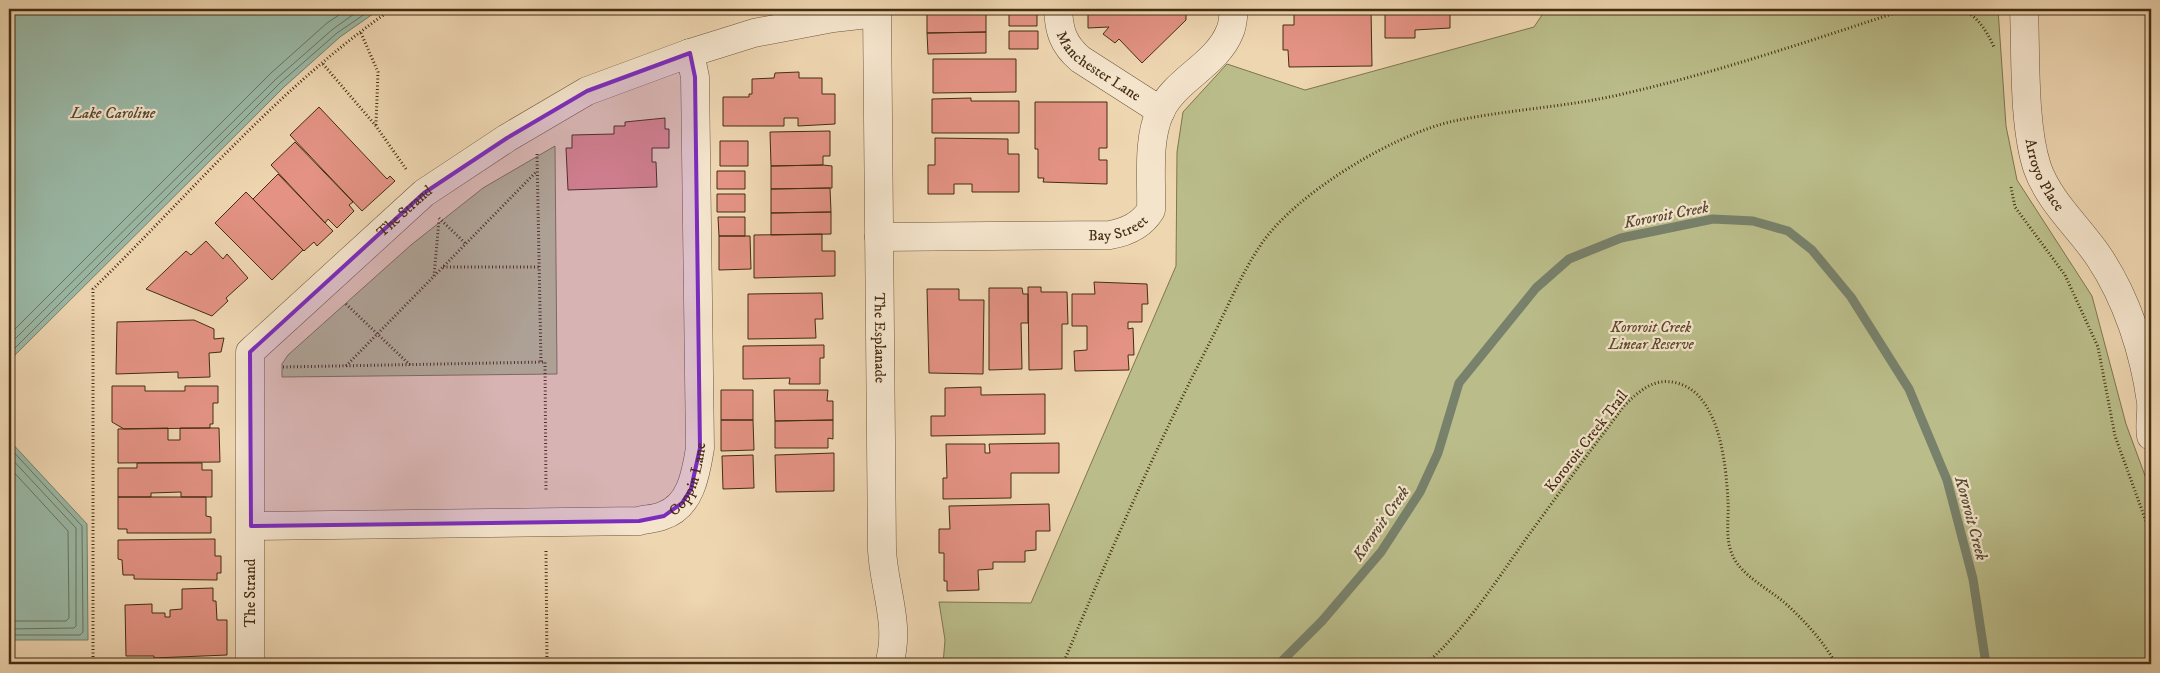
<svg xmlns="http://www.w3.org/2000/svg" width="2160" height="673" font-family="'IM FELL DW Pica',serif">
<rect width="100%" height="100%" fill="#eed6b1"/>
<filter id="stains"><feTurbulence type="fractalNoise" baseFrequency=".004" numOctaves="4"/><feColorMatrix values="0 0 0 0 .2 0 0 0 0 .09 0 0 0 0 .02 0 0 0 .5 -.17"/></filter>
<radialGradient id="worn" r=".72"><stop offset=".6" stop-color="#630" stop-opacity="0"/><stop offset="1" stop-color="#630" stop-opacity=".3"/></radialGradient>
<path fill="#babd8a" stroke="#7f754e" d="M1546 9H1998L2006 126 2017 180 2092 296 2126 424 2151 492V664H943L945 640 939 602 1031 603 1176 266 1177 152 1183 112 1227 64 1305 90 1534 27Z
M555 146 557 374 282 377V364L288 355 411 245 483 188Z"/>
<path fill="#9ab9a7" stroke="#78816b" d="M9 9H380L340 37 284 87 9 361Z
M9 440 87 524 88 640H9Z"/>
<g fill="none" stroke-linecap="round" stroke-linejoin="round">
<path stroke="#6f735c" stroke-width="1" d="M9 335 271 73 327 23 348 9
M9 345 276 79 333 29 361 9
M9 354 280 83 337 33 372 9
M9 447 82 526 83 632 80 635H9
M9 456 76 528V626L74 628 9 629
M9 467 68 531 69 618 66 621H9"/>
<path stroke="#78816b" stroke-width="9" d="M1279 664 1322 621 1381 552 1420 492 1438 453 1459 383 1536 288 1569 259 1621 238 1713 219 1753 221 1788 231 1812 250 1851 297 1909 389 1947 480 1973 579 1986 664"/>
</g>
<path fill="#e39283" stroke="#442d12" d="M927 9H986V32L927 33Z
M1009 9H1037V26H1009Z
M1088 9H1186V20L1142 63 1119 39 1115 43 1103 34 1109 27 1088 28Z
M1294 9H1371L1372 66 1289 67 1288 50H1283V25H1294Z
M1385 9H1450V28L1415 30V38H1385Z
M1009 31H1038V49H1009Z
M986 32V53L928 54 927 33Z
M933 59H1016V92L933 93Z
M799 72V78H822V94H835V124L798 126V118H784V126H723V97H749V94H752V79L774 78 775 73Z
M971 98V101H1019V133H932V99Z
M1035 102H1107V148H1099V160H1107V184L1043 182 1044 178H1038V149H1035Z
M319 107 387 179 390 176 395 181 362 211 290 135Z
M665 118V129H669V148H652V162H656L657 187 568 190 566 148H572V135L614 134V126H625V122Z
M830 131V156H823V165L771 166 770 132Z
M935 138 1008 139V154H1019V192H972V184H954V194H928V165H935Z
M720 141H748V166H720Z
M295 142 353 202 349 205 354 211 337 228 328 219 325 223 271 165Z
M823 165 832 166V188L771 189V166Z
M717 171H745V189H717Z
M278 174 333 231 317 246 314 242 304 251 253 199Z
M830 188 831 212 771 213V189Z
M246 192 303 250 272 280 215 223Z
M717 194H745V212H717Z
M831 212V234L771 235V213Z
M718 217H745V236H719Z
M822 234V251H835V276L754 278V235Z
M719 236H750L751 269 719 270Z
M206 241 223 259 227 254 248 278 226 298 228 301 212 316 146 289 186 251 191 255Z
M1094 282 1147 284 1148 304H1142V322H1128V329L1133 328 1134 355H1128L1129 370 1075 371 1074 351 1087 350V326H1072V294H1095Z
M1028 287H1041V292H1067L1068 324H1062V369L1029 370Z
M989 288H1022L1023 294H1028V323H1021L1022 369 989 370Z
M927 289H959V300H984L983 374 929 373Z
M822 293 823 319H815L816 338 748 339V294Z
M194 320 214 329V339L224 338 221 352 209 353 210 377 178 378V372L116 374 117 322Z
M824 345V358H820V384H789L790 378 743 379V346Z
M112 386H145V391H185V386H218V403H213V424H210V428L124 429 112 422Z
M981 387V395L1045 394V434L931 436V416H945V388Z
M721 390H753V420H721Z
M774 390H828L827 401H833V420L775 421Z
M721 420H753L754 450 721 451Z
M833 420V439L828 438V448H775V421Z
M168 428V440H180V428H219L220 462 118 463V429Z
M1059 443V473H1011V498L943 499V478H947L946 444H985V453H990L989 444Z
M834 453V491L776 492 775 455Z
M753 455 754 488 723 489 722 456Z
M137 463H202V470H212V497H181V492L151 493V497H118V468H137Z
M118 497H206V516L211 517V533H127V529H118Z
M1049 504 1050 531H1036V550L1025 551V562H993V569L978 570 979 590 947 591V581H944V553H939V529H950L949 506Z
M215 539V556H221V573H217V580L134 579V575H123L122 560 118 559V540Z
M213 588V601H216L217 620H227V655L154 658V656H126L125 605 152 604V613H165V617H170V610L182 609V589Z"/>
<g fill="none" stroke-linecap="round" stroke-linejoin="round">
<defs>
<g id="minor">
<path id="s1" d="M877 9 882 550C884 589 901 626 889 664"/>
<path id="s2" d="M1058 9C1059 31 1063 44 1080 59L1161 111"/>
<path id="s3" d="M2024 9C2026 56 2023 123 2037 167 2049 202 2079 227 2099 257 2127 299 2144 352 2151 402 2152 413 2149 424 2151 436"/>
<path id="s4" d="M879 237 1110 235C1127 232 1142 225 1151 210 1152 179 1147 141 1160 112 1175 79 1217 65 1230 31 1233 25 1233 16 1234 9"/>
<path id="s5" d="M251 526 639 521C646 519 655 519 662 516 691 507 696 473 700 448L695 77 690 53"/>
<path id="s6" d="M250 664V352L424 193 507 138 587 91 690 53 754 33 833 18 877 13"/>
</g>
</defs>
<use href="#minor" stroke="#6e573a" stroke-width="29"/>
<path stroke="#442d12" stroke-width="3" stroke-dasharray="1 2.5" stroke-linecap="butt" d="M1962 9C1979 18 1986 30 1994 47
M361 33 378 72 376 125
M323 64 376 126 406 169
M537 154 541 363
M2011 187 2015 207 2065 275 2098 347 2115 436 2151 535
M439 218 466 244
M443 267H539
M434 276 439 220
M346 304 410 365
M346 366 537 171
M283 367 545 362 546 492
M546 551 547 664
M93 664V289C190 194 280 86 392 9
M1063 664C1108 556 1155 449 1209 344 1225 313 1241 274 1260 246 1294 194 1394 134 1454 121 1511 109 1570 107 1627 93 1722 71 1815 39 1907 9
M1426 664C1465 629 1493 586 1523 543 1556 497 1590 451 1624 406 1639 391 1654 377 1677 383 1720 394 1726 465 1728 501 1729 519 1725 538 1732 554 1740 575 1769 589 1785 603 1805 621 1823 641 1836 664"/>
<use href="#minor" stroke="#f4e4cc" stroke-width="28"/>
</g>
<path fill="#7b2cbf" fill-opacity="0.2" stroke="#7b2cbf" stroke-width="4" stroke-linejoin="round" d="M690 53 695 77 700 448 691 489 682 503 664 516 639 521 251 526 250 352 424 193 507 138 587 91Z"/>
<g text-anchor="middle" stroke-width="4.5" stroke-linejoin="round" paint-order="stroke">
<g font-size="15" fill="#442d12" stroke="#f4e4cc">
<text dy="5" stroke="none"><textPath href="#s2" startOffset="75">Manchester Lane</textPath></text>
<text dy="5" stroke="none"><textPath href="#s3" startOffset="169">Arroyo Place</textPath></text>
<text dy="5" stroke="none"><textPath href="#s6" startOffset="521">The Strand</textPath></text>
<text dy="5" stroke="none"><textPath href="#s4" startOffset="240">Bay Street</textPath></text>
<text dy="5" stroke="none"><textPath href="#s1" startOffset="329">The Esplanade</textPath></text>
<text transform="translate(1586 441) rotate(-52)" y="5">Kororoit Creek Trail</text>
<text dy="5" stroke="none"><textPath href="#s5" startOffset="460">Coppin Lane</textPath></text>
<text transform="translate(250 593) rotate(-90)" y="5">The Strand</text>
</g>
<g font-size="15" font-style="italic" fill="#5c4a2a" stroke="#f4e4cc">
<text x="1651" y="332">Kororoit Creek<tspan x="1651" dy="17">Linear Reserve</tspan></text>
</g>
<g font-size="16" font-style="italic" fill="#554930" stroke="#f4e4cc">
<text x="113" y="118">Lake Caroline</text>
<text transform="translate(1666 214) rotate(-11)" y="6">Kororoit Creek</text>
<text transform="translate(1972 518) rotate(75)" y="6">Kororoit Creek</text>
<text transform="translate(1380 523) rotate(-55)" y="6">Kororoit Creek</text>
</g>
</g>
<rect width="2160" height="673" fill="none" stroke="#eed6b1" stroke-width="30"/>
<rect x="10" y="10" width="2140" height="653" fill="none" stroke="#442d12" stroke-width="2.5"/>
<rect x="15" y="15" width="2130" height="643" fill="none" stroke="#442d12"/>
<rect width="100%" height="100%" filter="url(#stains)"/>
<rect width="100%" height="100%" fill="url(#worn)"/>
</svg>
